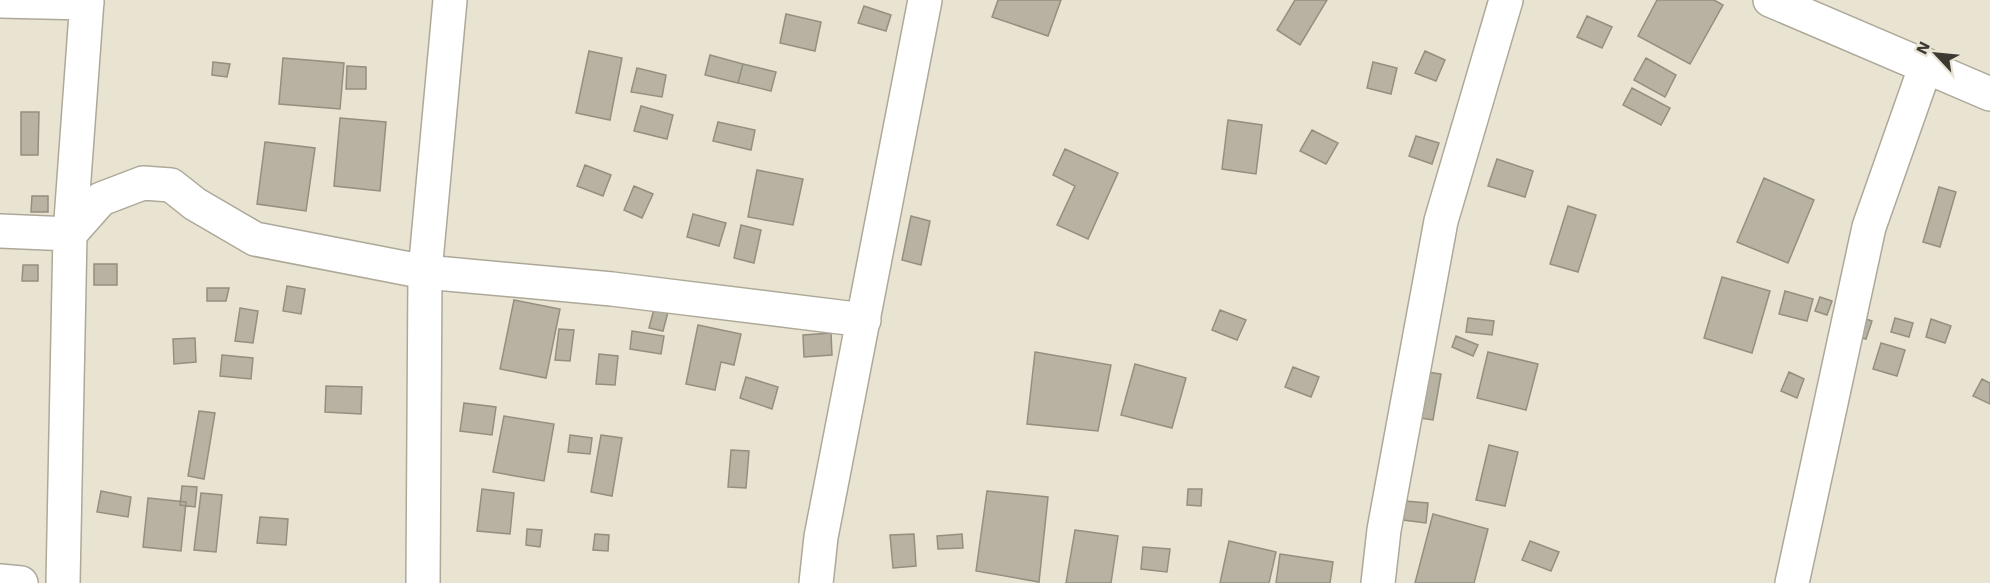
<svg xmlns="http://www.w3.org/2000/svg" width="1990" height="583" font-family="'Work Sans',sans-serif">
<rect width="100%" height="100%" fill="#e9e3d2"/>
<path fill="#b7b2a1" stroke="#948f7f" stroke-width="1.5" d="M998 0H1061L1048 36 992 17Z
M1295 0H1327L1300 45 1277 30Z
M1657 0H1714L1723 5 1690 64 1638 36Z
M864 6 891 15 886 31 858 23Z
M786 14 821 22 815 51 780 43Z
M1587 16 1612 27 1602 48 1577 37Z
M589 51 622 58 610 120 576 113Z
M1425 51 1445 60 1436 81 1415 73Z
M710 55 743 64 738 83 705 75Z
M283 58 344 63 340 109 279 104Z
M1646 58 1676 75 1665 97 1634 80Z
M213 62 230 64 227 77 212 75Z
M1373 62 1397 68 1391 94 1367 88Z
M743 64 776 72 771 91 738 83Z
M347 66 366 67V89H346Z
M637 68 666 75 662 97 631 92Z
M1632 88 1670 108 1661 125 1623 105Z
M641 106 673 115 667 139 634 131Z
M21 112H39L38 155H21Z
M340 118 386 122 380 191 334 186Z
M1228 120 1262 125 1256 174 1222 169Z
M718 122 755 130 751 150 713 141Z
M1312 130 1338 143 1326 164 1300 151Z
M1416 136 1439 143 1432 164 1409 156Z
M265 142 315 148 306 211 257 204Z
M1065 149 1118 173 1088 239 1057 225 1075 186 1053 175Z
M1497 159 1533 171 1525 197 1488 186Z
M585 165 611 175 603 196 577 186Z
M757 170 803 179 793 225 748 217Z
M1764 178 1814 200 1788 263 1737 242Z
M634 186 653 194 642 218 624 210Z
M1939 187 1956 192 1940 247 1923 242Z
M32 196H48V212H31Z
M1568 206 1596 215 1578 272 1550 264Z
M693 214 726 223 719 246 687 237Z
M911 216 930 221 921 265 902 260Z
M741 225 761 230 754 263 734 258Z
M94 264H117V285H94Z
M23 265H38V281H22Z
M1722 277 1770 291 1752 353 1704 338Z
M287 286 305 289 301 314 283 311Z
M207 288H229L226 301H207Z
M1785 291 1813 299 1807 321 1779 314Z
M1820 297 1832 301 1827 315 1815 311Z
M514 300 560 309 546 378 500 369Z
M240 308 258 311 253 343 235 341Z
M654 309 668 312 663 331 649 328Z
M1220 310 1246 320 1237 340 1212 330Z
M1860 317 1872 321 1866 339 1854 336Z
M1468 318 1494 321 1492 335 1466 332Z
M1895 318 1913 323 1909 337 1891 332Z
M1931 319 1951 326 1945 343 1926 337Z
M698 325 741 334 734 365 721 362 715 390 686 384Z
M559 329 574 330 570 361 555 360Z
M632 331 664 336 661 354 630 349Z
M831 333 832 355 804 357 803 335Z
M1456 336 1478 345 1473 356 1452 347Z
M195 338 196 362 174 364 173 339Z
M1881 343 1905 350 1897 376 1873 369Z
M1035 352 1111 365 1098 431 1027 424Z
M1488 352 1538 364 1526 410 1477 398Z
M599 354 618 356 615 385 596 384Z
M222 355 253 358 251 379 220 376Z
M1135 364 1186 378 1172 428 1121 415Z
M1293 367 1319 377 1311 397 1285 387Z
M1415 370 1441 374 1433 420 1407 416Z
M1789 372 1804 379 1797 398 1781 391Z
M746 377 778 387 772 409 740 398Z
M1982 379 1990 383V404L1973 396Z
M326 386 362 387 361 414 325 412Z
M464 403 496 407 492 435 460 431Z
M199 411 215 413 204 479 188 476Z
M504 416 554 424 544 481 493 472Z
M570 435 592 438 590 454 568 452Z
M601 435 622 438 612 496 591 492Z
M1489 445 1518 452 1505 506 1476 500Z
M731 450 749 451 746 488 728 487Z
M182 486 197 487 195 507 180 505Z
M482 489 514 493 510 534 477 531Z
M1188 489H1202L1201 506 1187 505Z
M101 491 131 497 128 517 97 512Z
M987 491 1048 497 1039 582 976 571Z
M201 493 222 495 216 552 194 550Z
M148 498 186 502 181 551 143 547Z
M1405 501 1428 503 1426 523 1403 520Z
M1433 514 1488 529 1474 583H1415Z
M260 517 288 519 286 545 257 543Z
M527 529 542 530 540 547 526 545Z
M1075 530 1118 536 1111 583H1066Z
M595 534 609 535 608 551 593 550Z
M914 534 916 566 893 568 890 535Z
M962 534 963 548 938 549 937 536Z
M1229 541 1276 552 1269 583H1220Z
M1530 541 1559 552 1551 571 1522 560Z
M1143 547 1170 549 1167 572 1141 569Z
M1280 554 1333 562 1330 583H1276Z"/>
<g fill="none" stroke-linecap="round" stroke-linejoin="round">
<defs>
<path id="street" d="M1770 0 1990 94
M0 1 87 3
M0 231 70 234 101 199 143 183 171 185 195 204 255 239 425 272 612 289 864 320
M0 581 21 583
M63 583 70 234 87 0
M423 583 425 272 450 0
M816 583 821 537 925 0
M1378 583 1384 530 1441 221 1506 0
M1792 583 1869 227 1926 65"/>
</defs>
<use href="#street" stroke="#ada898" stroke-width="36"/>
<use href="#street" stroke="#fff" stroke-width="33"/>
</g>
<g transform="translate(1936 54) rotate(296)" stroke="#e9e3d2" stroke-width="4.5" paint-order="stroke">
<path d="M0-4.5L10 22L0 15L-10 22Z" fill="#3b3932"/>
<text y="-9" font-size="16" font-weight="bold" text-anchor="middle" fill="#3b3932">N</text>
</g>
</svg>
